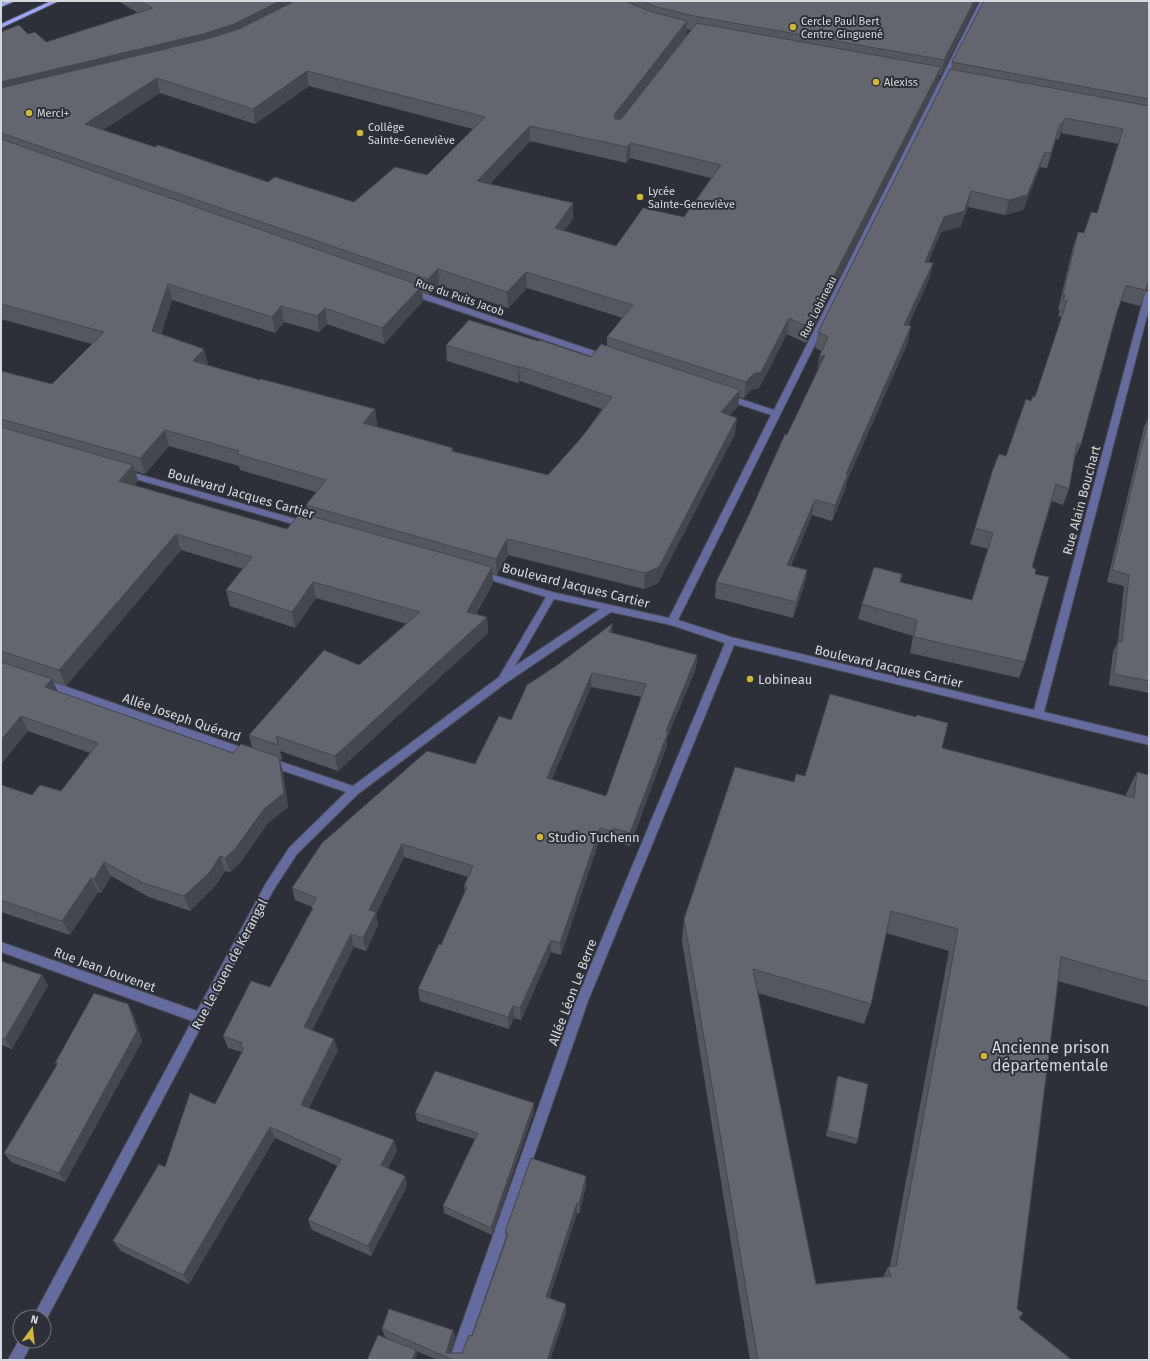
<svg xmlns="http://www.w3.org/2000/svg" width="1150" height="1361" font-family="'Fira Sans',sans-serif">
<rect width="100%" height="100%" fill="#2e3039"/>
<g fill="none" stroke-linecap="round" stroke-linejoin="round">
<defs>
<path id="minor" d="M980 1H986L678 620 731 637 1034 710 1145 293 1149 291V308L1044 712 1149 737V745L734 645 588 1001 463 1360H449L576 1001 725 643 671 625 611 612 506 683 358 794 297 854 274 889 45 1322 44 1317H33L192 1021 1 952V942L197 1011 266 883 289 848 346 792 266 765 265 762 266 759 270 758 353 786 499 677 546 597 477 576 475 574 477 572 480 571 552 592 669 618 771 415 723 399 722 397 726 394 774 410ZM554 599 600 609 515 666Z
M408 290H414L609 356 610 358 606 361 603 360 408 294Z
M124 470 310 523 312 525 307 528 121 475 120 473 121 471Z
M44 679 252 751 253 754 252 757 248 758 40 686 39 683 40 680Z
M20 1338V1341H33L23 1360H8Z"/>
<path id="major" d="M6 1H15L1 7V3Z
M51 1H59L1 28V24Z"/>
</defs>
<use href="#minor" stroke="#494b53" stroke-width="2"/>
<use href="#major" stroke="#494b53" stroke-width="2"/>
<use href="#minor" fill="#656a9f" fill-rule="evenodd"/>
<use href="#major" fill="#9da5fb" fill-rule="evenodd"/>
</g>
<path fill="#55575f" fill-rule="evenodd" d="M118 1H978L941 75H939L938 82 806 343 787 334 759 388 751 390 744 398 739 397 738 406 730 415 735 434 658 583 644 589 508 555 497 575 492 573 493 583 476 614 487 617 488 633 338 771 280 751 282 760 280 759 283 772 288 807 268 823 240 863 230 872 225 871 215 886 190 911 149 897 111 876 101 893 98 892 70 935 1 912V785L32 795 61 791 90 753 28 731 1 764V371L52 384 92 344 1 319V32L28 34 46 42 138 13ZM687 29 691 30 686 36ZM309 86 473 129 427 175 354 202 268 182 155 147 103 130 160 93 255 124ZM530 141 626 163 630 158 711 178 684 217 616 246 564 231 573 219V203L490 184ZM439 285 508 308 527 288 623 318 607 337V346L591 357 446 345 447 361 518 383 520 381 602 409 582 437 548 475 453 451V448L376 426 377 425 375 409 260 380 207 365 208 364 161 334 172 300 275 333 284 322 319 332 327 324 384 344 423 301 422 292 430 294ZM169 446 239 466 240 470 316 492 306 505 308 515 287 529 134 485 138 481 135 471 145 474ZM181 550 243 569 226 590 230 606 295 628 316 598 407 624 359 665 249 735 252 748 233 753 57 691 53 681 66 686Z
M1149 1V290L1145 292 1140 306 1121 301 1117 313 1081 444 1074 460 1069 489 1063 505 1052 501 1032 567 1035 574 1025 662 1019 678 910 653 913 636 858 619 862 604 900 582 972 600 988 549 970 544 993 469 1006 456 1031 401 1035 397 1062 317 1058 316 1060 310H1058L1073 247 1078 232 1084 233 1097 213 1119 144 1061 133 1058 140 1056 139 1047 168 1040 167 1023 210 1005 215 968 207 960 227 941 232 928 262 933 263 929 279 908 326V342L847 481 845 490 832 521 812 515 791 566 807 570 804 586 793 618 715 598 716 582 748 517 817 372V373L819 357 822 351 815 348 818 332 951 69 952 62Z
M1149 416V693L1109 685 1113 652 1118 641 1124 586 1107 582 1144 427Z
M612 633 697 655 696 668 667 738V745L630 846 613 841 612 844 599 841 561 955 551 952 521 1020 514 1018 509 1029 420 1001 418 989 441 945 465 892 464 886 468 877 404 857 376 914 378 925 366 951 354 947 312 1030 338 1050 309 1108 397 1150 388 1168 405 1176 407 1186 371 1256 312 1230 308 1220 338 1166 275 1138 189 1284 121 1251 113 1241 165 1167 215 1104 242 1052 228 1048 223 1036 270 987 312 909V907L295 900 292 888 475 764 511 720ZM591 687 642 697 606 796 552 779Z
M942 748 1125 796 1137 772 1149 775V1007L1058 981 1017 1309 1019 1318 1072 1360H750L682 941 684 919 794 782 805 776ZM886 933 949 951 890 1266 888 1267 883 1277 816 1284 758 993 864 1024 871 1004Z
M1 961 48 985 12 1049 1 1045Z
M133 1014 142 1041 65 1182 11 1162 4 1153 57 1065 55 1063Z
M838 1076 858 1139 856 1144 826 1136 836 1081Z
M534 1103V1111L492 1235 444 1213 443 1206 475 1139 417 1121 415 1113Z
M586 1176V1186L579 1214 577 1213 549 1298 566 1312 550 1360H438L416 1351 417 1354 403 1345 385 1337 382 1329 453 1330 455 1338 450 1353H462L472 1336 506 1240 505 1232Z"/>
<path fill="#45474e" d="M280 1H312L236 39 1 98V82Z
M974 1H978L941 75 944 60Z
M687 21 686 36 614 130V115Z
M941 67 938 82 806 343 808 327Z
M307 71 309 86 255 124 253 109Z
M157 78 160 93 89 139 85 124Z
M1065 118 1061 133 1058 140 1062 124Z
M1060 124 1056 139 1047 168 1051 153Z
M530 126V141L478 196 477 181Z
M631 143 630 158 626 163 627 147Z
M1045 152 1040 167 1023 210 1005 215 1009 200Z
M971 191 968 207 960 227 941 232 922 277 925 262 944 217Z
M573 203V219L555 244V228Z
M933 263 929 279 901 341 904 325Z
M438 269 439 285 430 294 428 279Z
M526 272 527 288 508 308 507 292Z
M1149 278V290L1145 292 1146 290Z
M168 284 172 300 156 347 152 331Z
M422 286 423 301 384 344 382 328Z
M281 306 284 322 275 333 272 317Z
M325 308 327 324 319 332 317 316Z
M789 318 787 334 759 388 751 390 744 398 746 382Z
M911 326 908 342 847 481 845 490 832 521 835 505 846 474Z
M204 349 208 364 197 377 193 361Z
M825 355 823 371 817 373 819 357Z
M519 366 520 381 518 383V367Z
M740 390 738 406 719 428 721 412Z
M375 409 377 425 366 439 363 423Z
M737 418 735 434 658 583 644 589 645 573Z
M165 430 169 446 145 474 140 458Z
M133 465 138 481 124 497 119 481Z
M815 500 812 515 785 581 787 565Z
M176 534 181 550 66 686 59 670Z
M507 539 508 555 497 575 496 559Z
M492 567 493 583 469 627 467 612Z
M807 570 804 586 793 618 796 602Z
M313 582 316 598 295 628 292 612Z
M487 617 488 633 338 771 335 756Z
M613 623 612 637 609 632Z
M697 655 696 668 667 738V745L630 846V833L666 731Z
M592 673 591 687 547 791V778Z
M52 679 59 694 45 687Z
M21 716 28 731 1 764V740Z
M279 757 283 772 288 807 268 823 240 863 230 872 225 858Z
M600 828 599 841 561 955 560 943Z
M613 828V841L612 844V831Z
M402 844 404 857 376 914 378 925 366 951 363 938 369 910Z
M220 856 225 871 215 886 190 911 184 896Z
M104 862 111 876 101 893 94 879Z
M91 878 98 892 70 935 62 921Z
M351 934 354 947 308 1039 304 1027Z
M551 940V952L521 1020 520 1008Z
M42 975 48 985 12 1049 5 1039Z
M128 1004 133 1014 142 1041 65 1182 59 1173Z
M513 1006 514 1018 509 1029 508 1017Z
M334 1039 338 1050 305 1116 301 1105Z
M534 1103V1111L492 1235 491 1228Z
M270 1127 275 1138 189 1284 183 1275Z
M394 1140 397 1150 384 1175 381 1165Z
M405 1176 407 1186 371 1256 368 1246Z
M586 1176V1186L579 1214V1204Z
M577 1203V1213L547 1306 546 1297Z
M566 1304V1312L550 1360H547Z
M453 1330 455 1338 449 1358 446 1353Z
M416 1350 417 1354 415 1360H412Z"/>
<path fill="#63656f" stroke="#45474e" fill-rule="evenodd" d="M139 1H280L234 24 203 34 1 82V32L19 25 28 34 35 32 46 42 153 8Z
M295 1H624L652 12 687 21 614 115 615 119H621L697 23 941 67 808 327 789 318 761 372 753 374 746 382 607 337 633 305 526 272 507 292 438 269 428 279 1 133V88L207 39 239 29ZM307 71 485 117 427 175 395 167 354 202 275 177 268 182 158 145 155 147 85 124 157 78 253 109ZM530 126 627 147 631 143 721 165 684 217 643 208 616 246 555 228 573 203 477 181Z
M641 1H974L944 60 694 16 657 7Z
M984 1H1149V99L952 62Z
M950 69 1149 106V278L1146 290 1126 286 1117 312 1081 444H1077L1069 489 1056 484 1032 567 1036 569 1035 574 1049 577 1025 662 914 637 917 620 862 604 874 567 902 574 900 582 972 600 993 533 975 528 993 469 999 454 1006 456 1026 399 1031 401 1033 396 1035 397 1067 301 1063 300 1065 295 1063 294 1078 232 1084 233 1091 212 1097 213 1123 129 1065 118 1062 124H1060L1051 153 1045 152 1027 195 1009 200 971 191 964 211 944 217 925 262 933 263 904 325 911 326 846 474H848L835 505 815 500 787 565 807 570 796 602 716 582 748 517 785 434 787 435 825 355 819 357 828 337 818 332Z
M1 139 422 286 382 328 325 308 317 316 281 306 272 317 168 284 152 331 204 349 193 361 260 380 261 379 375 409 363 423 453 448 451 451 548 475 582 437 612 397 519 366 518 367 446 345 469 320 538 341 540 340 591 357 601 344 740 390 721 412 737 418 659 567 645 573 507 539 496 559 306 505 326 480 237 454 239 451 165 430 140 458 1 419V371L52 384 104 332 1 304Z
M1149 416V681L1114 674 1118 641 1122 642 1129 575 1112 570Z
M1 427 133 465 119 481 287 529 300 513 492 567 467 612 487 617 335 756 276 736 278 745 249 735 324 650 359 665 420 612 313 582 292 612 226 590 252 557 176 534 59 670 1 651Z
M613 623 609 632 697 655 666 731 668 732 630 833 613 828 612 831 600 828 560 943 551 940 520 1008 513 1006 508 1017 418 989 439 944 441 945 467 887 464 886 473 866 402 844 369 910 376 912 363 938 351 934 304 1027 334 1039 301 1105 394 1140 381 1165 405 1176 368 1246 308 1220 341 1159 270 1127 183 1275 113 1241 159 1164 165 1167 190 1093 215 1104 244 1048 240 1047 242 1043 223 1036 251 981 270 987 313 908 311 907 317 898 292 888 322 843 427 751 475 764 499 716 511 720 527 685 556 666ZM592 673 646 684 606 796 547 778Z
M1 662 52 679 45 687 233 753 241 744 279 757 284 793 264 809 235 849 225 858 220 856 210 872 184 896 143 883 104 862 94 879 91 878 62 921 1 900V785L32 795 40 785 61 791 98 743 21 716 1 740Z
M830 694 916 717 917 715 948 723 942 748 1134 798 1137 772 1149 775V982L1061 957 1017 1309 1023 1313 1019 1318 1072 1360H758L684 919 735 767 794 782 796 774 805 776ZM891 911 958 929 896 1266 888 1267 891 1276 816 1284 753 969 871 1004Z
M1 961 42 975 5 1039 1 1038Z
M94 993 128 1004 137 1031 59 1173 4 1153 58 1063H55Z
M435 1071 534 1103 491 1228 443 1206 478 1133 415 1113Z
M838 1076 868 1084 858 1139 828 1131Z
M531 1158 586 1176 579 1204 577 1203 546 1297 566 1304 547 1360H454L382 1329 389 1309 453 1330 446 1353H462L469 1335 472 1336 508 1234 505 1232Z
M378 1335 416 1350 412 1360H367Z"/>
<g fill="#cfb837" stroke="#2e3039" stroke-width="1.5">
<circle cx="793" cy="27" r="4"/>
<circle cx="876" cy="82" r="4"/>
<circle cx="29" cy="113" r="4"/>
<circle cx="360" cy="133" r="4"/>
<circle cx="640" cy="197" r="4"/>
<circle cx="750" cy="679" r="4"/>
<circle cx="540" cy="837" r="4"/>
<circle cx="984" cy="1056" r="4"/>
</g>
<g text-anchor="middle" stroke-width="4" stroke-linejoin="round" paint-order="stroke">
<g font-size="11" fill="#d7d8dd" stroke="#2e3039" text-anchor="start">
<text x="801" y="25">Cercle Paul Bert<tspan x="801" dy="13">Centre Ginguené</tspan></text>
<text x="884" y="86">Alexiss</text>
<text x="37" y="117">Merci+</text>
<text x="368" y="131">Collège<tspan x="368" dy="13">Sainte-Geneviève</tspan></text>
<text x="648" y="195">Lycée<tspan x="648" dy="13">Sainte-Geneviève</tspan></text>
</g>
<g font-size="11" fill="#d7d8dd" stroke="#2e3039">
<text transform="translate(460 297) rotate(19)" y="4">Rue du Puits Jacob</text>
<text transform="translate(818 307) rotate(-63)" y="4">Rue Lobineau</text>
</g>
<g font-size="13" fill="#d7d8dd" stroke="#2e3039">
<text transform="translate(241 493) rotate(16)" y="5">Boulevard Jacques Cartier</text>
<text transform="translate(1081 500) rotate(-75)" y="5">Rue Alain Bouchart</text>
<text transform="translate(576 585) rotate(14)" y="5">Boulevard Jacques Cartier</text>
<text transform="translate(889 666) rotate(13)" y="5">Boulevard Jacques Cartier</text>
<text transform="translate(182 717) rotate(19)" y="5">Allée Joseph Quérard</text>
<text transform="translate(229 964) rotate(-62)" y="5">Rue Le Guen de Kerangal</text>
<text transform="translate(105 969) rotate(20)" y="5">Rue Jean Jouvenet</text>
<text transform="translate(572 992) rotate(-69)" y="5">Allée Léon Le Berre</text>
</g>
<g font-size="13" fill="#d7d8dd" stroke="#2e3039" text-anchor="start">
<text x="758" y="684">Lobineau</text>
<text x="548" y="842">Studio Tuchenn</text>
</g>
<g font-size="16" fill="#d7d8dd" stroke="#2e3039" text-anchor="start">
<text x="992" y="1053">Ancienne prison<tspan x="992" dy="18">départementale</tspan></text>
</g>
</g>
<rect width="1150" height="1361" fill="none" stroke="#d7d8dd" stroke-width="4"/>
<g transform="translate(32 1329) rotate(15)"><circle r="19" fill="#2e3039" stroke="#72737b"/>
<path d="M0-3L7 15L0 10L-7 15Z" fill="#cfb837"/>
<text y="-6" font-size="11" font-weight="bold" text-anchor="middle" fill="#d7d8dd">N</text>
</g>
</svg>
